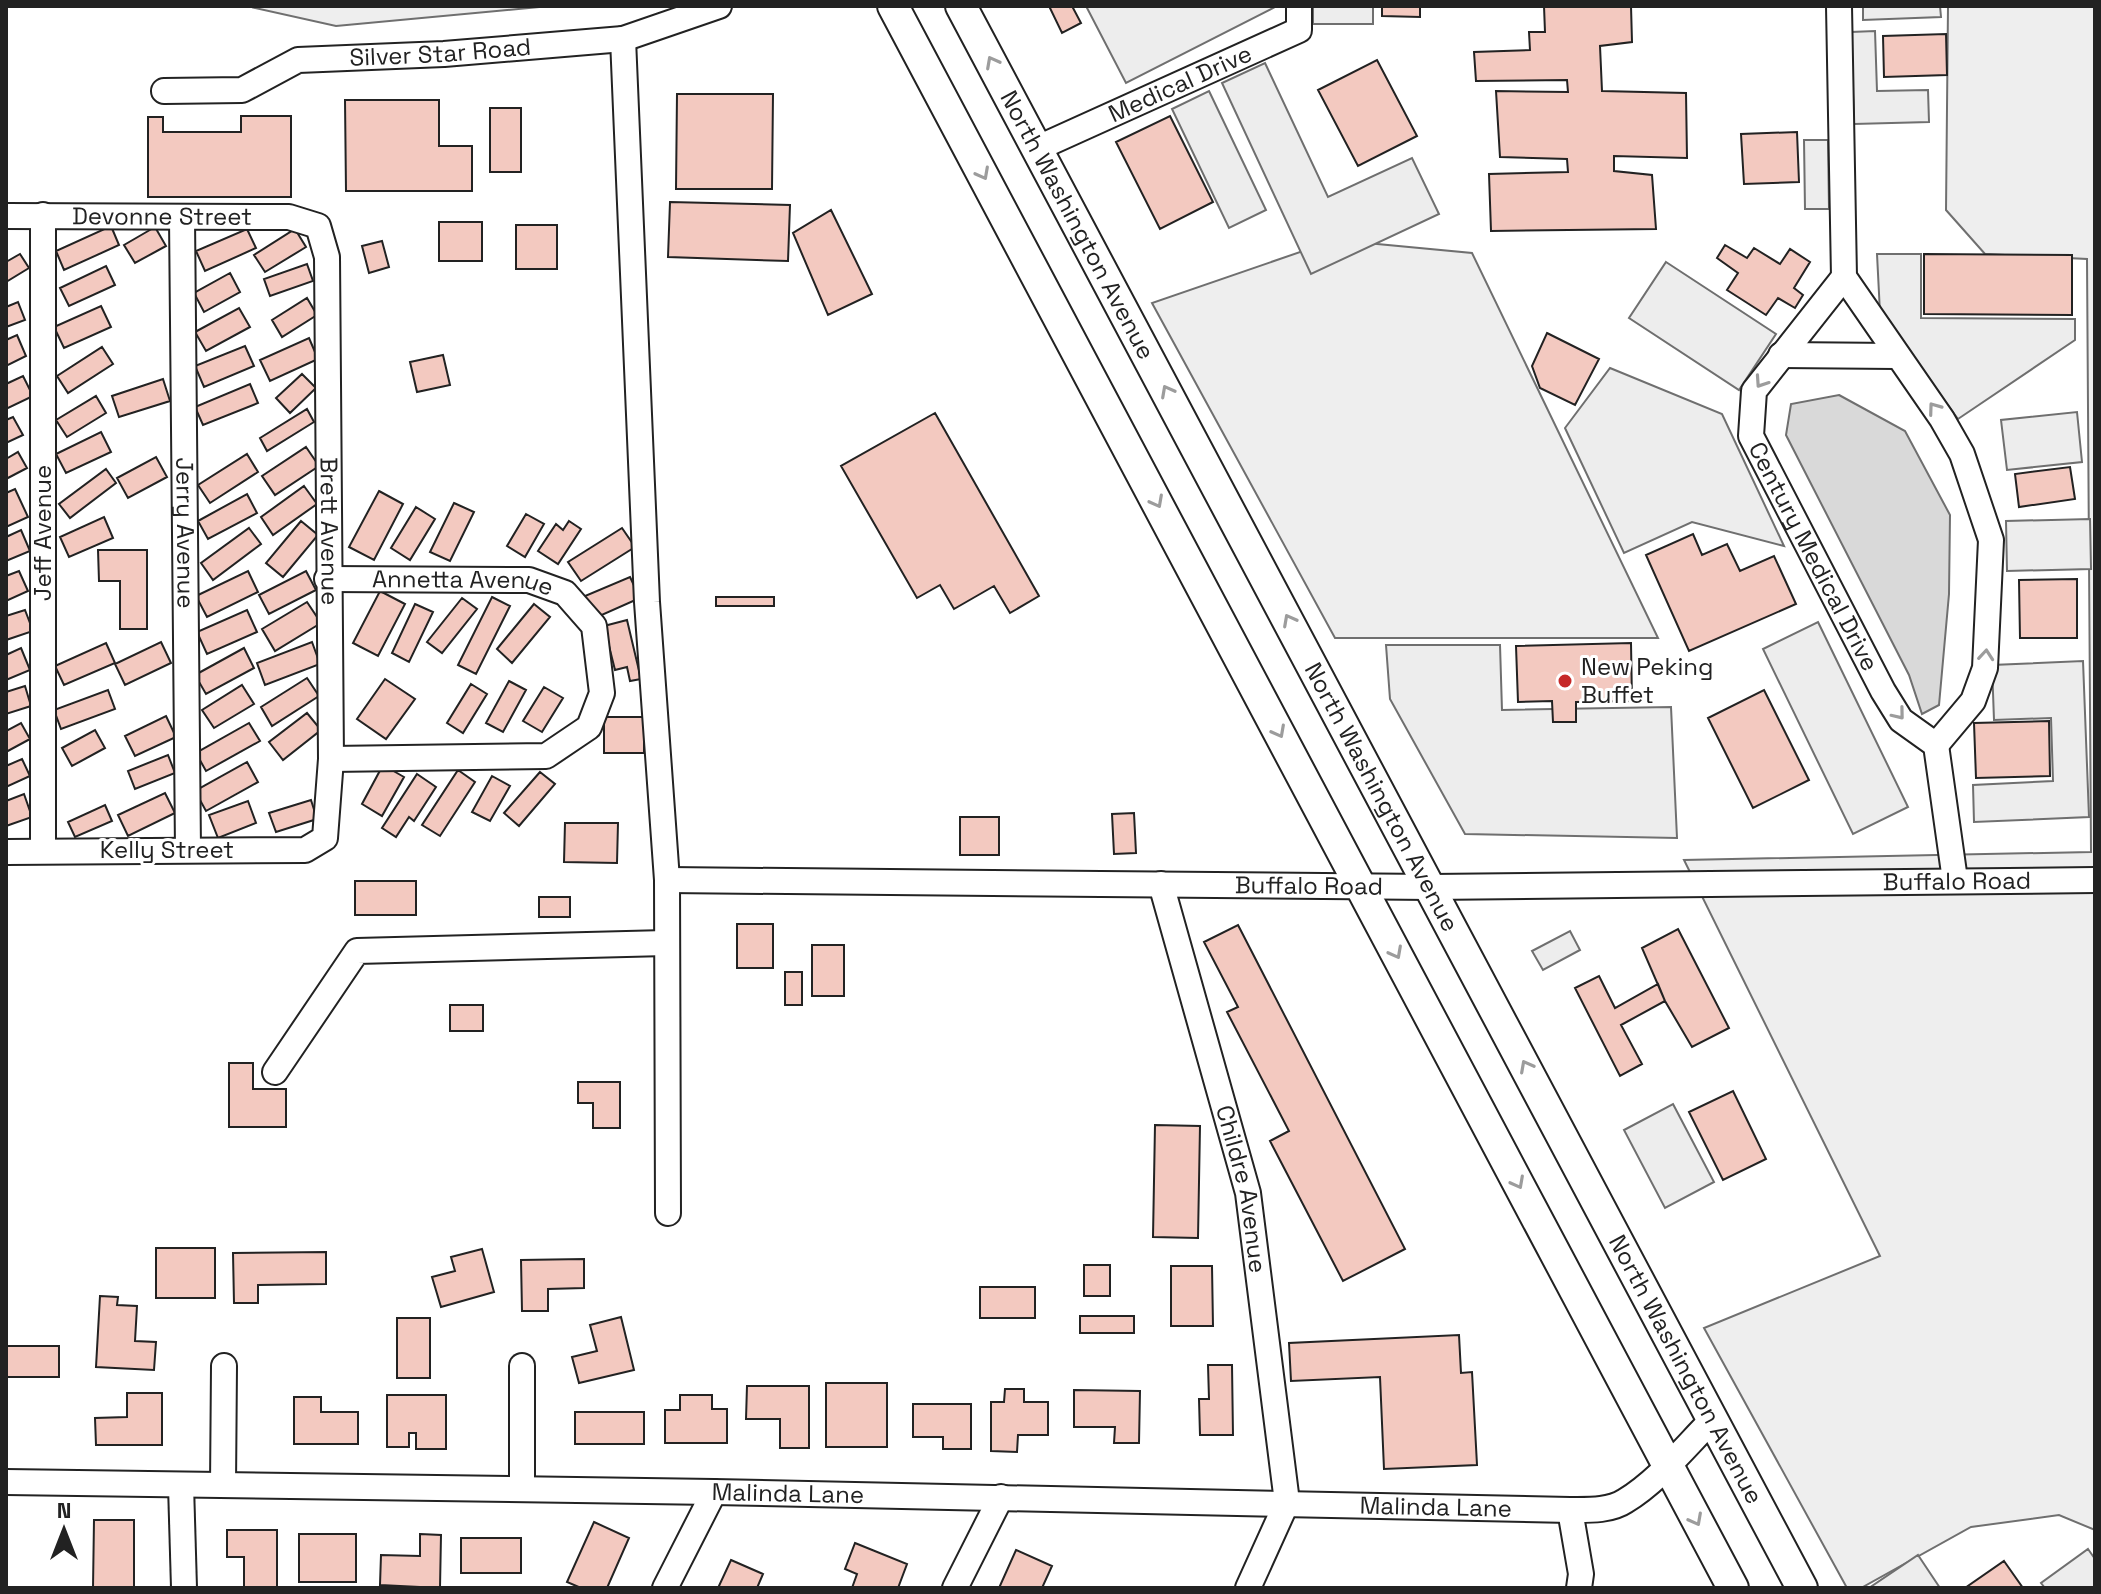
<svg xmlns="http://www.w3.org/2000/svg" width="2101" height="1594" font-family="'Space Grotesk',sans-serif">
<rect width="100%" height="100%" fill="#fff"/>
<path fill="#eee" stroke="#6f6f6f" stroke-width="2" d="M260 6H550L336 26 255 8Z
M1948 6H2095V1530L2059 1515 1971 1527 1861 1588H1847L1704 1328 1880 1256 1684 860 2091 852 2087 259 1985 254 1946 210Z
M1335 240 1472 253 1658 638H1335L1152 303Z"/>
<path fill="#ededed" stroke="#6f6f6f" stroke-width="2" d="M1086 6H1274L1275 7 1126 83Z
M1313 6H1373V24H1313Z
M1863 6H1940L1941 17 1863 20Z
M1875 31 1877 91 1928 90 1929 122 1854 124 1851 32Z
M1265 63 1328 197 1412 158 1439 214 1311 274 1222 83Z
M1209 91 1266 210 1229 228 1172 109Z
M1804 140H1828L1829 209H1805Z
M1877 254H1921V318L2075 319V340L1958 419 1880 313Z
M1666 262 1776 334 1739 390 1629 318Z
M1610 368 1722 414 1784 546 1692 522 1624 553 1565 428Z
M2077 412 2082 462 2007 470 2001 420Z
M2090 519 2091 569 2007 571 2006 521Z
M1818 622 1908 807 1853 834 1763 649Z
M1386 645H1500L1502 710 1671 707 1677 838 1465 834 1390 699Z
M2083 661 2089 817 1974 822 1973 785 2053 781 2051 718 1994 720 1992 665Z
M1570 931 1580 950 1543 970 1532 951Z
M1673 1104 1714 1182 1665 1208 1624 1130Z
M2088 1549 2095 1559V1588H2045L2041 1583Z
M1918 1555 1940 1588H1869Z"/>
<path fill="#d9d9d9" stroke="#6f6f6f" stroke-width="2" d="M1839 395 1905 431 1950 515 1949 594 1939 705 1922 714 1909 675 1786 435 1791 404Z"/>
<path fill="#f3c9c0" stroke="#222" stroke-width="2" d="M1049 6H1072L1081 23 1062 33Z
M1382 6H1420V17L1382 16Z
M1544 6H1631L1632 42 1600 46 1602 91 1686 93 1687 158 1614 156V171L1652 175 1656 229 1491 231 1489 174 1568 172 1567 159 1500 157 1496 91 1568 92 1567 80 1476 81 1474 52 1530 50 1529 32H1545Z
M1946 34 1947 75 1884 77 1883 36Z
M1377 60 1417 136 1358 166 1318 90Z
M677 94H773L772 189H676Z
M345 100H439V146H472V191H346Z
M490 108H521V172H490Z
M241 116H291V197H148V117H163V132H241Z
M1170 116 1213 202 1160 229 1116 142Z
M1797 132 1799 182 1744 184 1741 134Z
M670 202 790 205 788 261 668 257Z
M831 210 872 294 828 315 793 233Z
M439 222H482V261H439Z
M516 225H557V269H516Z
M111 226 119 245 64 270 56 251Z
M155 227 166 246 135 263 124 245Z
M247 229 256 248 205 271 196 251Z
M295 229 306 247 265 272 254 255Z
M382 241 389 267 369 273 362 246Z
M1725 245 1747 258 1754 248 1780 264 1790 249 1810 262 1794 288 1803 295 1795 308 1778 298 1766 315 1727 290 1738 273 1717 258Z
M20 254 29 268 6 282V262Z
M1924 254 2072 255V315L1924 314Z
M307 264 313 281 270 296 264 279Z
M106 266 115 285 69 306 60 288Z
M230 273 240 292 204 312 194 293Z
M307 298 317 315 282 337 272 320Z
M18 302 25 320 6 327V307Z
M101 306 111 327 64 348 54 327Z
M239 308 250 327 206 351 195 332Z
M1547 333 1599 359 1575 405 1540 388 1532 366Z
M17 335 26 356 6 366V340Z
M309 338 318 359 270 381 260 360Z
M245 346 254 366 204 387 195 366Z
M102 347 113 364 68 393 57 376Z
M443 355 450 385 417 392 410 362Z
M302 374 316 388 290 413 276 398Z
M23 376 33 396 6 409V384Z
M163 379 170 401 119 417 112 396Z
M250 384 258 403 203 425 195 407Z
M96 396 106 413 67 437 56 420Z
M307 409 314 422 267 451 260 438Z
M935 413 1039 596 1010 613 994 586 954 609 940 585 917 598 841 466Z
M13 417 23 435 6 443V420Z
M101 432 111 452 66 473 56 454Z
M306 447 319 466 275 495 262 476Z
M18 452 27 468 6 479V459Z
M247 454 258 472 210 503 198 485Z
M156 457 167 477 128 498 117 478Z
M2070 467 2075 499 2019 507 2015 474Z
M106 469 116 483 70 518 59 504Z
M304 486 317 504 273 535 261 517Z
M15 489 28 517 6 527V493Z
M379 491 403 504 374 560 349 547Z
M247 494 257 513 208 539 198 521Z
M454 503 474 512 450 561 430 552Z
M416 507 435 519 410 560 391 548Z
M526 514 544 524 525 557 507 546Z
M104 517 113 538 69 557 60 537Z
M301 521 318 535 283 577 266 563Z
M569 521 581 529 558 564 538 551 556 524 563 530Z
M249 528 261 544 213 580 201 563Z
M622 528 635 547 581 581 568 562Z
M21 530 30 551 6 561V537Z
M1693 534 1702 555 1727 544 1740 571 1774 556 1796 604 1689 651 1646 555Z
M98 550H147V629H120V581H99Z
M19 571 28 591 6 601V576Z
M248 571 258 592 207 617 196 596Z
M306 571 316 590 269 614 259 595Z
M630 577 640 598 595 618 585 596Z
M2077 579V638H2020L2019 580Z
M380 591 405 604 378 656 353 643Z
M492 597 510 606 476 674 458 665Z
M716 597H774V606H716Z
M462 598 477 609 442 653 427 642Z
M307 602 321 623 275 651 262 629Z
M415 604 433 612 409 662 392 653Z
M534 604 550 617 512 663 497 649Z
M25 610 33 631 6 640V616Z
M247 610 257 632 207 654 197 632Z
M627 620 641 679 630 681 627 667 615 670 604 626Z
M161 642 171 663 125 685 115 664Z
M312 642 320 664 265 685 257 663Z
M106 643 115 663 64 685 55 666Z
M1631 643 1632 701 1576 702V722H1553L1552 701 1518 702 1516 646Z
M21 648 30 670 6 680V655Z
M244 648 254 668 206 694 195 675Z
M307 678 319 696 272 726 261 707Z
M385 679 415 699 386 739 357 719Z
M509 681 526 690 503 732 486 723Z
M471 684 487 694 463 733 447 723Z
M242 685 254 704 214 728 202 710Z
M25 686 31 706 6 714V692Z
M544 687 563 698 542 732 523 721Z
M108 690 115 709 61 729 54 710Z
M1764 690 1809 780 1753 808 1708 718Z
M307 713 321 730 283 760 269 742Z
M166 716 176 737 135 756 125 736Z
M604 717H644V753H604Z
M2049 721 2050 776 1976 778 1974 723Z
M21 723 30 739 6 752V731Z
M249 723 260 741 206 771 196 753Z
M95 730 105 748 72 766 62 748Z
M168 755 175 773 135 789 128 771Z
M22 759 30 776 6 787V766Z
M247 762 258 782 206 811 195 791Z
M383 765 404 777 382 816 362 804Z
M458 770 475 782 440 836 422 825Z
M540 772 555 784 519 826 504 813Z
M417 774 436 787 414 821 409 817 396 837 382 828Z
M492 776 510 786 490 821 472 812Z
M165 793 175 813 128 836 118 815Z
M24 794 32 817 6 826V801Z
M311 800 317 819 276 832 269 813Z
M248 801 256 823 218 838 209 815Z
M105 805 112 821 75 837 68 822Z
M1134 813 1136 853 1114 854 1112 814Z
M960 817H999V855H960Z
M565 823H618L617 863 564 862Z
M355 881H416V915H355Z
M539 897H570V917H539Z
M737 924H773V968H737Z
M1238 925 1405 1249 1343 1281 1270 1141 1289 1131 1227 1012 1238 1007 1204 942Z
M1678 929 1729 1028 1692 1047 1665 1001 1642 948Z
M812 945H844V996H812Z
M785 972H802V1005H785Z
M1599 976 1615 1008 1658 984 1665 1001 1621 1025 1642 1064 1620 1076 1575 988Z
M450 1005H483V1031H450Z
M229 1063H253V1089H286V1127H229Z
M578 1082H620V1128H593V1103H578Z
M1733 1091 1766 1159 1723 1180 1689 1112Z
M1155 1125 1200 1126 1198 1238 1153 1237Z
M156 1248H215V1298H156Z
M482 1249 494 1292 441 1307 432 1277 455 1271 451 1257Z
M326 1252V1284L258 1285V1303H234L233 1253Z
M584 1259V1288L548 1289V1311H522L521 1260Z
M1084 1265H1110V1296H1084Z
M1171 1266H1212L1213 1326H1171Z
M980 1287H1035V1318H980Z
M100 1296 118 1297 117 1305 137 1306 135 1341 156 1342 154 1370 96 1367Z
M1080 1316H1134V1333H1080Z
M621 1317 634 1370 579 1383 572 1357 597 1351 590 1325Z
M397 1318H430V1378H397Z
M1459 1335 1461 1373 1472 1372 1477 1465 1384 1469 1380 1377 1291 1381 1289 1343Z
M7 1346H59V1377H7Z
M1208 1365H1232L1233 1435H1200L1199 1399H1209Z
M826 1383H887V1447H826Z
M747 1386H809V1448H780V1419H746Z
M1005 1389H1024V1402H1048V1435H1018L1017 1452 991 1451V1402H1004Z
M1074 1390 1140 1391 1139 1443H1114L1115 1427H1074Z
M127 1393H162V1445H96L95 1418 127 1417Z
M387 1395H446V1449H416V1433H409V1447H387Z
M680 1395H712V1409H727V1443H665V1410H680Z
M294 1397H321V1412H358V1444H294Z
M913 1404H971V1449H943V1437H913Z
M575 1412H644V1444H575Z
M94 1520H134V1588H93Z
M594 1522 629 1538 607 1588H581L567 1582Z
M227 1530H277V1588H244V1557H227Z
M299 1534H356V1582H299Z
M420 1534 441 1535 440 1588 380 1585 381 1555 420 1556Z
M461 1538H521V1573H461Z
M855 1543 907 1564 898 1588H852L857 1574 845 1569Z
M1016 1550 1052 1566 1042 1588H999Z
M731 1560 763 1574 757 1588H718Z
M2004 1561 2023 1588H1965Z"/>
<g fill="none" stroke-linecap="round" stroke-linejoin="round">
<defs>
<g id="minor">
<path d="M1839 6 1844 277 1942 419 1962 454 1991 540 1985 668 1973 701 1936 745"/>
<path d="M623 39 647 602 667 880 668 1213"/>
<path id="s1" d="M164 91 242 90 298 60 444 54 623 39 719 6"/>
<path id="s2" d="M1038 148 1299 30V6"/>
<path d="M43 215V851"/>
<path id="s3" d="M6 216 289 217 318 226 327 257 331 759 325 838 305 850 6 852"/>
<path id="s4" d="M182 217 188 850"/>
<path id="s5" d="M1844 277 1754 391 1751 436 1883 691 1901 720 1936 745 1955 880"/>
<path d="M1781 355 1896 356"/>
<path id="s6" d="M327 579 529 580 565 593 594 626 602 693 589 727 546 756 331 759"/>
<path id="s7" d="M667 880 1431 887 2095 880"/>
<path id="s8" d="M1161 884 1248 1193 1287 1502 1248 1588"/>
<path d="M275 1072 357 951 666 943"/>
<path d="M522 1366V1489"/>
<path id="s9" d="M6 1482 714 1492 1570 1510C1588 1510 1610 1511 1625 1501 1658 1481 1685 1447 1712 1420"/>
<path d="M181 1485 184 1588"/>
<path d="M223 1485 224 1366"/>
<path d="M1570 1510 1581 1574 1579 1588"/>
<path d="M665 1588 714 1492"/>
<path d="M955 1588 1001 1497"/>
</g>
<g id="major">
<path d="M893 6 1733 1588"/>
<path id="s10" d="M961 6 1802 1588"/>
</g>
</defs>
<use href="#minor" stroke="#222" stroke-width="28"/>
<use href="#major" stroke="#222" stroke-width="34"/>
<use href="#minor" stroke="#fff" stroke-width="24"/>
<use href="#major" stroke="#fff" stroke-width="30"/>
</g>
<defs><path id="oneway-chevron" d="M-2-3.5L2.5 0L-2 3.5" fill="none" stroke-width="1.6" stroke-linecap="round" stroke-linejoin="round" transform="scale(2)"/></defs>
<g stroke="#9c9c9c">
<use href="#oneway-chevron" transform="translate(992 62) rotate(-118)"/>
<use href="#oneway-chevron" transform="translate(983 174) rotate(62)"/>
<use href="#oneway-chevron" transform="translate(1761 382) rotate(124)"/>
<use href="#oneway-chevron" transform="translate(1167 391) rotate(-118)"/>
<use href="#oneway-chevron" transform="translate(1934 408) rotate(-126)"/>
<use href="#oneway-chevron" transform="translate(1157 502) rotate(62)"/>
<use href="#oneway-chevron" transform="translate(1289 620) rotate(-118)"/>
<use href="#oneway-chevron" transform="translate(1986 655) rotate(-85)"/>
<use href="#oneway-chevron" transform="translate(1899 714) rotate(51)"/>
<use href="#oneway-chevron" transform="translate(1279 732) rotate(62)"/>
<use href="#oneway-chevron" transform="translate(1396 953) rotate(62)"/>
<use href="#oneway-chevron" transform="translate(1526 1066) rotate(-118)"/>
<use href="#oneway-chevron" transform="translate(1518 1183) rotate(62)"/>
<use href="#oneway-chevron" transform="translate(1696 1520) rotate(62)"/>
</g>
<circle fill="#c62828" stroke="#fff" stroke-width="3" cx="1565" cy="681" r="8"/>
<g text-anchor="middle" stroke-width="6" stroke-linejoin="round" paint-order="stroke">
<g font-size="24" fill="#222" stroke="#fff">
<text dy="8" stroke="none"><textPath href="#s1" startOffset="284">Silver Star Road</textPath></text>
<text dy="8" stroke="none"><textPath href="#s2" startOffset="156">Medical Drive</textPath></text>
<text dy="8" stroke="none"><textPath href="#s3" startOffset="156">Devonne Street</textPath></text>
<text dy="8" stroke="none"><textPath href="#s10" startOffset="248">North Washington Avenue</textPath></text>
<text dy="8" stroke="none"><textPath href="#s3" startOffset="620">Brett Avenue</textPath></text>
<text transform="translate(43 533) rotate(-90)" y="8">Jeff Avenue</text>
<text dy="8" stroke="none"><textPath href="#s4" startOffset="316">Jerry Avenue</textPath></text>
<text dy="8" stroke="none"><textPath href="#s5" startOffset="326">Century Medical Drive</textPath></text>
<text dy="8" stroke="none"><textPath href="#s6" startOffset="136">Annetta Avenue</textPath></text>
<text dy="8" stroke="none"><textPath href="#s10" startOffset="896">North Washington Avenue</textPath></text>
<text x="167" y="858">Kelly Street</text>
<text dy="8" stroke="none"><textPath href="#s7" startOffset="1290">Buffalo Road</textPath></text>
<text dy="8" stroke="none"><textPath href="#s7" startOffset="642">Buffalo Road</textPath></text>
<text dy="8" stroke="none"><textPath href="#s8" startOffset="316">Childre Avenue</textPath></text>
<text dy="8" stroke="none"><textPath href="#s10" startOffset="1544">North Washington Avenue</textPath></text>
<text dy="8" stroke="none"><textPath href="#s9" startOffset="782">Malinda Lane</textPath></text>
<text dy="8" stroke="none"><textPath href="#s9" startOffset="1430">Malinda Lane</textPath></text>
</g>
<g font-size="24" fill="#222" stroke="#fff" text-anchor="start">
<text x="1581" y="675">New Peking<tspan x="1581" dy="28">Buffet</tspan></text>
</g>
</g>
<rect width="2101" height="1594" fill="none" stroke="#222222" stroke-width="16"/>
<g transform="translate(64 1530)" stroke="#ffffff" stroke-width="6" paint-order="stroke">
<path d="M0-6L14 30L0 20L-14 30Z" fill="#222222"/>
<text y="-12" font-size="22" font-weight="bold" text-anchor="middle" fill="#222222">N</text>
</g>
</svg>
